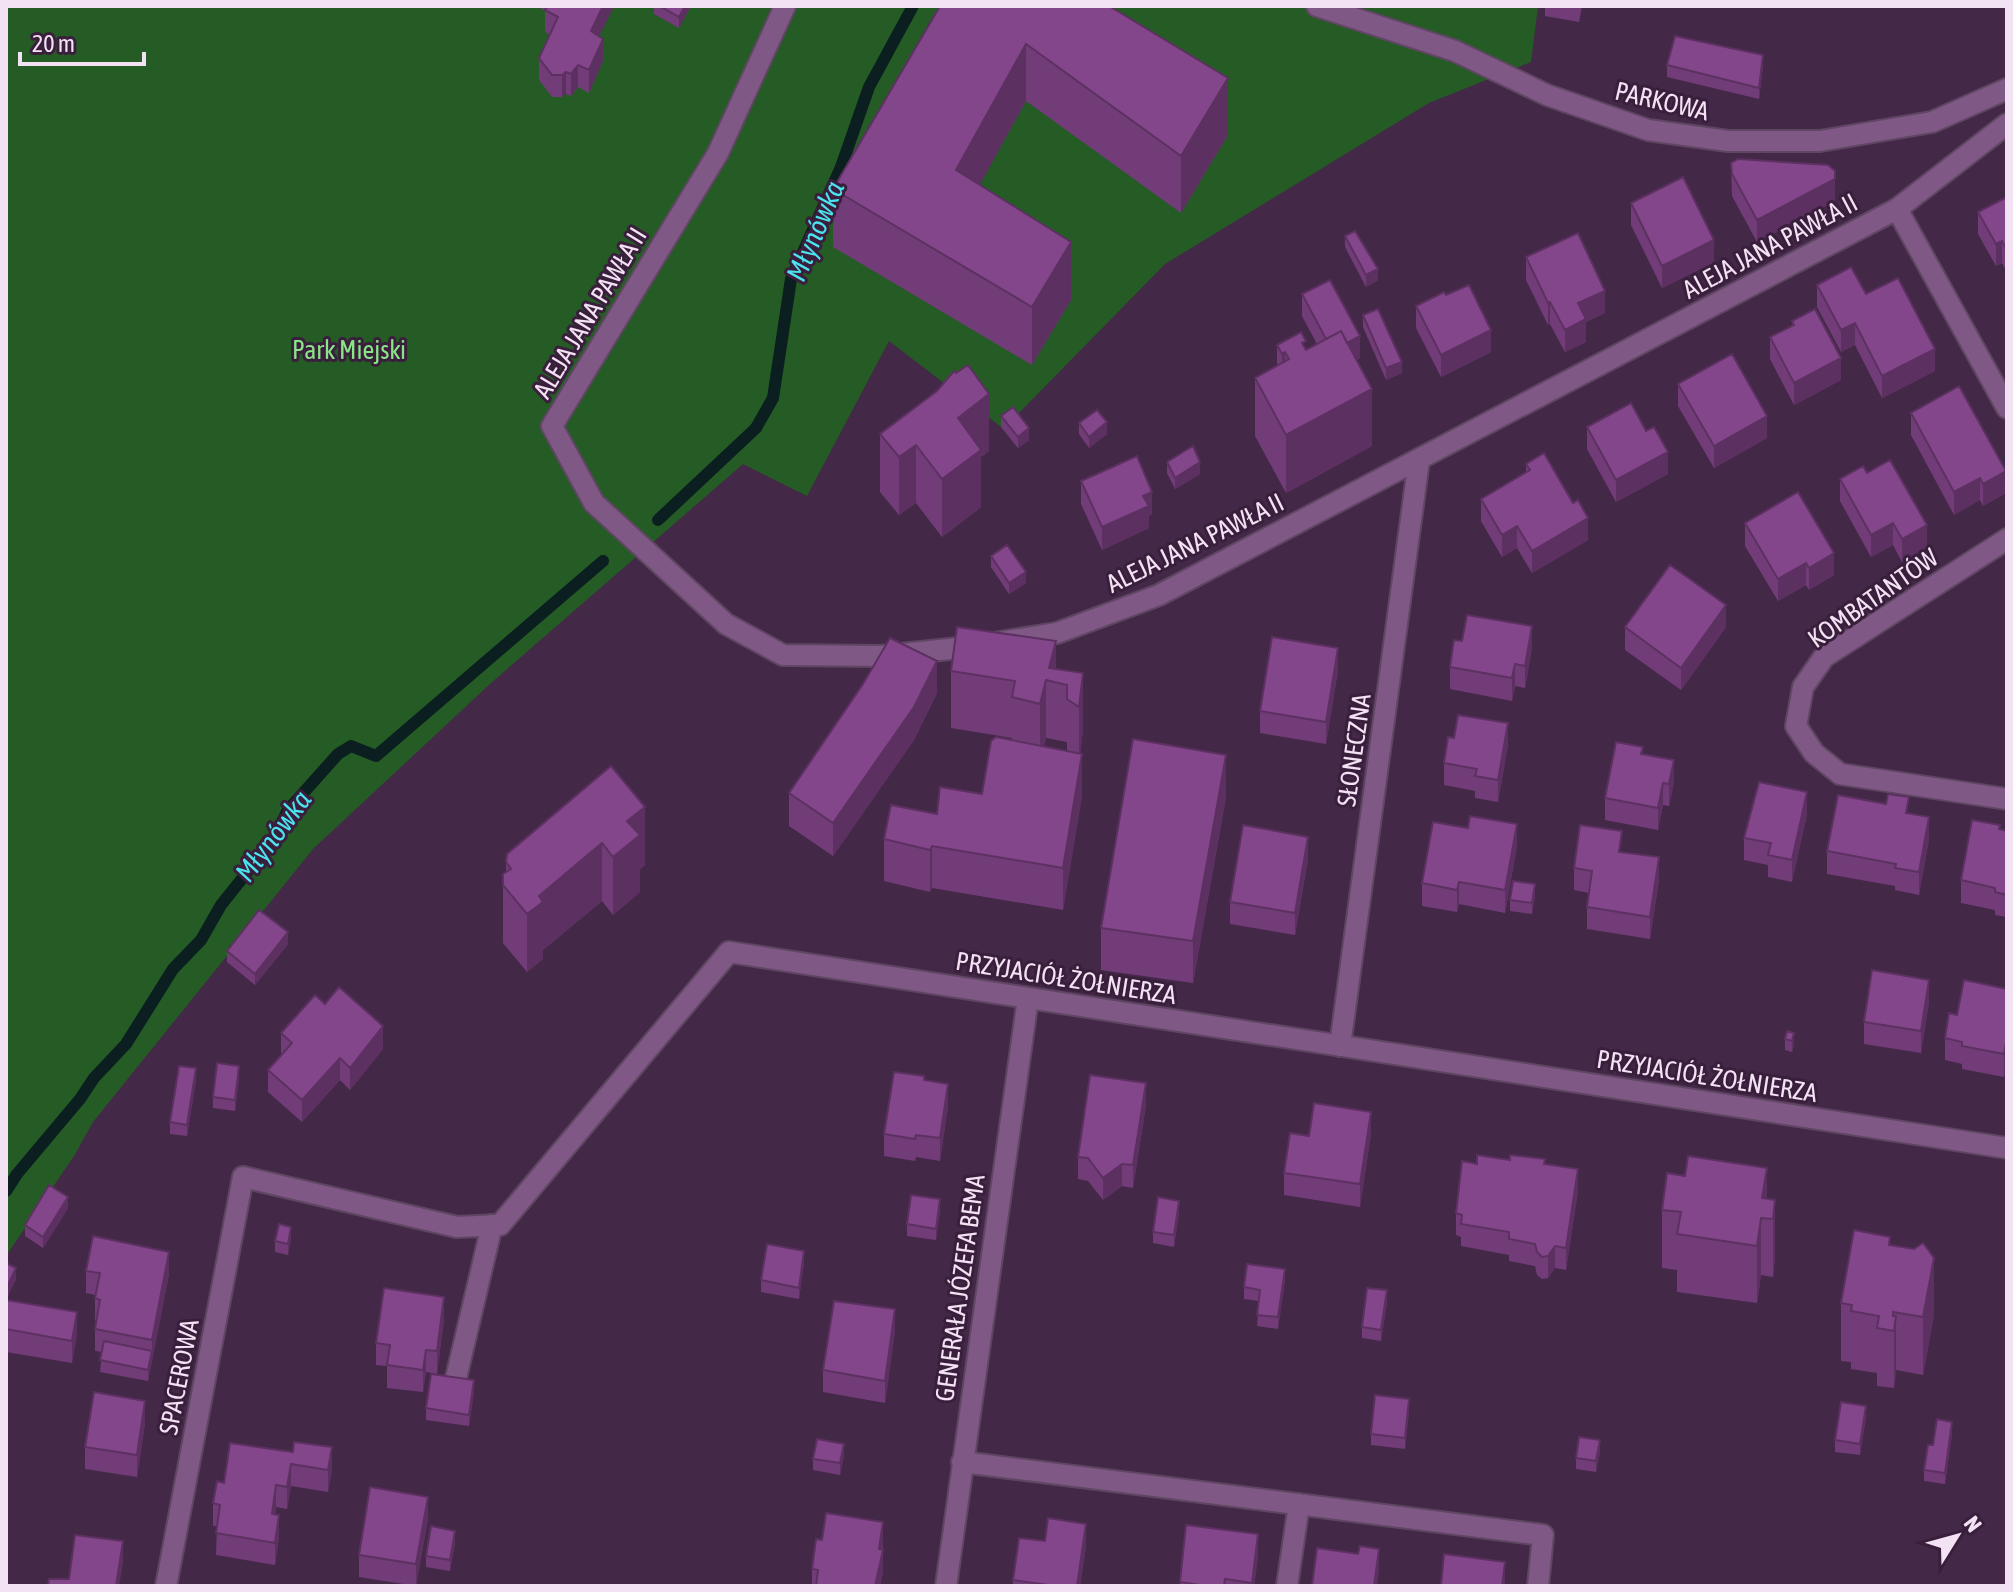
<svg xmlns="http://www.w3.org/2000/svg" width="2013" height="1592" font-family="'Asap Condensed',sans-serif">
<rect width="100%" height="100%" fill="#432947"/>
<path fill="#255b24" d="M6 6H1538L1531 62 1429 103 1165 264 1013 419 1001 427 889 341 807 496 743 464 490 684 313 849 93 1122 74 1156 6 1256Z"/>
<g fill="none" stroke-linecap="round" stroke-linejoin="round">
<path stroke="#0b1e20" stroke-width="12" d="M658 520 756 428 773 398 791 279 841 167 869 87 913 6
M6 1191 17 1174 80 1099 94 1078 126 1044 173 969 201 940 221 905 273 840 288 810 338 754 351 746 376 756 603 561"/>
<defs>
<path id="lane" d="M456 1378 492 1225"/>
<path id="street" d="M785 6 718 153 552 426 594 503 726 624 783 655 882 656 969 647 1057 633 1159 595 1897 209 2007 124
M1317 6 1455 51 1547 95 1648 130 1728 141H1820L1932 122 2007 89
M1897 209 2007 408
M2007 539 1824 657 1803 687 1796 726 1814 753 1840 774 2007 799
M1340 1046 1419 460
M962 1462 1543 1535 1538 1586
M166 1586 243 1177 457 1227 500 1225 729 952 2007 1148
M946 1586 1028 998
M1287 1586 1299 1504"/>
</defs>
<use href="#lane" stroke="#5f4663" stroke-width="24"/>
<use href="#street" stroke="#5f4663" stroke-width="24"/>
<use href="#lane" stroke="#805885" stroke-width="20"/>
<use href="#street" stroke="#805885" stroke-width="20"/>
</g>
<path fill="#723c78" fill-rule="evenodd" d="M537 6H614L599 36 603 61 589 93 578 87 571 96 566 94 562 97H552L539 80V58L550 35 545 32V11Z
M654 6H691L679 28 654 14Z
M940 6 1228 135 1181 213 1026 101 979 185 1071 300 1032 365 833 247V189Z
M1545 6H1582L1579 22 1545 16Z
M1667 65 1763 66 1759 99 1667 77Z
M1731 163 1835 201 1757 242 1732 196Z
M2007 197V272L2002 263 1996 266 1978 234V212Z
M1631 203 1714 262 1662 288 1631 225Z
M1345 236 1378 280 1366 287 1345 247Z
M1526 257 1605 313 1586 322V342L1565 352 1550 324 1548 325 1526 280Z
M1817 285 1866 294 1935 371 1882 398 1855 345 1841 352 1817 307Z
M1302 294 1360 358 1356 360 1372 446 1286 493 1255 436V378L1277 366V345L1306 349 1317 344 1302 316Z
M1446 295 1491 352 1441 377 1416 328V306Z
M1363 315 1402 373 1386 380 1363 327Z
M1792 321 1841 380 1794 405 1770 359V337L1792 326Z
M1678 384 1767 438 1714 468 1678 406Z
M1911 413 2006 493 1983 506 1980 500 1954 515 1911 435Z
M1001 416 1029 440 1018 448 1001 427Z
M1079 423 1107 434 1089 448 1079 434Z
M1587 427 1668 474 1616 502 1587 449Z
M880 434 989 451 981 457V507L942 537 916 503 899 515 880 492Z
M1167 462 1200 474 1175 489 1167 473Z
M1526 464 1573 503 1588 540 1532 573 1517 548 1502 557 1481 521V499L1526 473Z
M1867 473 1927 547 1902 562 1893 545 1871 557 1840 501V479Z
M1081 481 1152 514 1149 516V528L1102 550 1081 504Z
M1745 523 1834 575 1809 590 1806 585 1778 601 1745 546Z
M991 556 1026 583 1009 594 991 567Z
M1625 627H1726L1681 690 1625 650Z
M1532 648 1525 688 1515 686 1512 701 1450 689V667Z
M1056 669 1083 673V730L1080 753 1082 796 1063 910 932 888 930 892 884 881V839L982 794 1012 740V738L951 728V671ZM1046 738 1067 742V751L1044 746Z
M1338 670 1326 744 1260 733V711Z
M937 693 914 740 833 856 789 826V793Z
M1508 745 1498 802 1475 798V791L1444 785V763Z
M1643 754 1674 782 1669 806 1663 805 1658 830 1605 820V798Z
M611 766 645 865 640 869V892L613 915 602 901 543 950V959L527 972 503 943V874L506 872V862Z
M1226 797 1193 983 1101 970V928Z
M1807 814 1792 882 1768 877V865L1744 860V838Z
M1909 814 1929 839 1919 895 1895 890V886L1827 874V851Z
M2000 830 2007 831V917L1995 915V910L1961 903V880Z
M1517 846 1505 913 1459 904 1457 912 1422 906V883Z
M1622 852 1659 880 1650 939 1587 929V907L1589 893 1574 890V868Z
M1308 859 1295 935 1230 924V902Z
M1535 895 1532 914 1510 911V900Z
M288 944 255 985 227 962V951Z
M2007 989V1059L2004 1077 1962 1069V1064L1945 1060V1038L1957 1015Z
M1929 1002 1921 1053 1864 1044V1022Z
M1787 1031 1794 1044 1792 1052 1785 1050V1039Z
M281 1033 383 1049 350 1090 340 1080 302 1122 268 1092V1070L281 1055Z
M239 1078 235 1111 213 1108V1097Z
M196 1080 187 1136 170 1134V1122Z
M924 1081 948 1106 940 1161 916 1157 915 1161 884 1156V1134Z
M1146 1105 1133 1188 1122 1186 1103 1200 1088 1181 1078 1179V1157Z
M1371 1134 1360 1207 1284 1195V1173L1309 1136Z
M1477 1164H1545L1578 1191 1566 1270 1555 1268 1548 1278 1542 1279 1537 1275 1535 1266 1509 1261V1255L1461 1246V1237L1456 1235V1213Z
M1767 1198 1775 1200V1257L1773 1277 1761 1275 1757 1303 1677 1292V1270L1662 1268V1210Z
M68 1208 43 1248 25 1236V1225Z
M940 1210 936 1240 907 1236V1224Z
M1179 1212 1174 1247 1153 1243V1232Z
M291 1238 288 1255 275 1252V1241Z
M1890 1245 1934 1315 1923 1375 1896 1370 1894 1388 1877 1386V1373L1851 1369V1362L1841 1361V1303Z
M804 1262 799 1299 761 1292V1280Z
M6 1263 16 1279 6 1300 77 1334 72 1363 6 1352Z
M86 1271 169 1274 148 1381 100 1372 102 1352 95 1351V1329L96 1321 95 1320V1295L86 1293Z
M1285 1280 1278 1329 1257 1326 1259 1301 1244 1299V1287Z
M1387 1302 1381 1341 1362 1338V1327Z
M444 1319 437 1374 426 1372 423 1392 387 1388V1366L376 1365V1343Z
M895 1331 885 1403 823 1392V1370Z
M474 1391 469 1426 426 1420V1408Z
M1409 1411 1405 1449 1371 1445V1434Z
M1866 1417 1860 1455 1835 1452V1440Z
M145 1423 137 1477 85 1469V1447Z
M1952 1433 1945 1484 1924 1481V1470L1933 1445Z
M230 1443 332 1470 328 1492 291 1486 287 1509 276 1507 275 1515 279 1537 275 1565 216 1555 217 1526H213V1503L224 1483Z
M1600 1451 1596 1472 1576 1469V1458Z
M844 1455 840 1475 813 1470V1459Z
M428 1519 416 1586 359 1577V1555Z
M1186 1525 1258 1556 1254 1586H1180Z
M1045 1541 1086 1546 1080 1586H1013V1580Z
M455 1542 450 1571 426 1567V1556Z
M883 1544V1572L880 1586H812V1569Z"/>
<path fill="#5c3161" d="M603 6H614L591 53V31Z
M685 6H691L679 28V17Z
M603 39V61L589 93V70Z
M1026 44V101L956 228V170Z
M1763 55V66L1759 99V88Z
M578 65V87L571 96V74Z
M566 72V94L562 97V75Z
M1228 78V135L1181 213V156Z
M1835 171V201L1757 242V220Z
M1714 240V262L1662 288V266Z
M2002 241V263L1996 266V244Z
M1071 242V300L1032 365V307Z
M1378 269V280L1366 287V275Z
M1605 291V313L1586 322V342L1565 352V330L1578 303Z
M1550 302V324L1548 325V303Z
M1855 323V345L1841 352V330Z
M1491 330V352L1441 377V355Z
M1360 336V358L1333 373V351Z
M1935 349V371L1882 398V376Z
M1285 352V409L1282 411V354Z
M1841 358V380L1794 405V383Z
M1402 362V373L1386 380V368Z
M1372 389V446L1286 493V435Z
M989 394V451L981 457V507L942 537V479L958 418Z
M1767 416V438L1714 468V446Z
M1107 422V434L1089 448V437Z
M1029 428V440L1018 448V437Z
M916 445V503L899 515V457Z
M1668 452V474L1616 502V480Z
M1200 462V474L1175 489V478Z
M2006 471V493L1983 506V484Z
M1980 478V500L1954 515V492Z
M1152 492V514L1149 516V528L1102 550V527L1143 496Z
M1588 518V540L1532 573V551Z
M1893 523V545L1871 557V535Z
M1927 525V547L1902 562V539Z
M1517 526V548L1502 557V535Z
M1834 553V575L1809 590V568Z
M1806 563V585L1778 601V579Z
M1026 572V583L1009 594V583Z
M1726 605V627L1681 690V668Z
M1532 626V648L1525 688V666Z
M1056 641V682L1049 668Z
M1338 648V670L1326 744V722Z
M937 661V693L914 740 833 856V823Z
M1515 664V686L1512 701V678Z
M1083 673V730L1079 764V707Z
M1046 680V738L1040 761V704Z
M1508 723V745L1498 802V780Z
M1082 754V796L1063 910V868Z
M1226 755V797L1193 983V941Z
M1674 760V782L1669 806V784Z
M1663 783V805L1658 830V808Z
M1807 792V814L1792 882V860Z
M645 807V865L640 869V892L613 915V857L627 821Z
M1929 817V839L1919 895V872Z
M1517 824V846L1505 913V890Z
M1308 837V859L1295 935V913Z
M602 843V901L543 950V959L527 972V914L539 896Z
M932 846V888L930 892V850Z
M1659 857V880L1650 939V917Z
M1459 882V904L1457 912V890Z
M1535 884V895L1532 914V903Z
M288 932V944L255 985V974Z
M1929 980V1002L1921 1053V1031Z
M383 1026V1049L350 1090V1068Z
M1794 1033V1044L1792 1052V1041Z
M2007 1037V1059L2004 1077V1054Z
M340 1058V1080L302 1122V1100Z
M239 1066V1078L235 1111V1100Z
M196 1068V1080L187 1136V1125Z
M1146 1083V1105L1133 1188V1165Z
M948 1084V1106L940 1161V1138Z
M1371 1112V1134L1360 1207V1184Z
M1122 1164V1186L1103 1200V1178Z
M1767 1168V1219L1762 1198Z
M1578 1169V1191L1566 1270V1248Z
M68 1197V1208L43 1248V1237Z
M940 1199V1210L936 1240V1229Z
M1775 1200V1257L1773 1277V1219Z
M1179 1201V1212L1174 1247V1235Z
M1761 1218V1275L1757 1303V1246Z
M291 1227V1238L288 1255V1244Z
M1555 1246V1268L1548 1278V1256Z
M804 1251V1262L799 1299V1288Z
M169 1252V1274L152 1362V1340Z
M1934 1258V1315L1923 1375V1317Z
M16 1268V1279L6 1300V1289Z
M1285 1269V1280L1278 1329V1317Z
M1387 1290V1302L1381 1341V1330Z
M444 1297V1319L437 1374V1351Z
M895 1309V1331L885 1403V1381Z
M77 1312V1334L72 1363V1341Z
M1896 1316V1374L1894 1388V1331Z
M426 1350V1372L423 1392V1370Z
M152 1351V1362L148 1381V1370Z
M474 1380V1391L469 1426V1415Z
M1409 1399V1411L1405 1449V1438Z
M145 1401V1423L137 1477V1455Z
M1866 1406V1417L1860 1455V1444Z
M1952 1422V1433L1945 1484V1473Z
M1600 1440V1451L1596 1472V1461Z
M844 1444V1455L840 1475V1463Z
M332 1447V1470L328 1492V1470Z
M291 1464V1486L287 1509V1487Z
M276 1485V1507L272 1536V1514Z
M428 1497V1519L416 1586V1564Z
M279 1515V1537L275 1565V1543Z
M883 1522V1544L879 1570 883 1550V1572L880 1586H875L879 1549Z
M1086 1524V1546L1080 1586H1077Z
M455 1531V1542L450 1571V1560Z
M1258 1534V1556L1254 1586H1252Z
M123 1541V1563L119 1586H116Z
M1379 1549V1571L1377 1586H1374Z
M1505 1562V1586H1502Z"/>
<path fill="#84468b" stroke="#5c3161" stroke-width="2" d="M547 6H603L591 31 603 39 589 70 578 65 571 74 566 72 562 75H552L539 58 558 17 545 10Z
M660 6H685L679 17Z
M940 6H1109L1228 78 1181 156 1026 44 956 170 1071 242 1032 307 833 189Z
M1675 36 1763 55 1759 88 1667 65Z
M1738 159 1828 165 1835 171V179L1757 220 1732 174 1731 163Z
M1683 177 1714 240 1662 266 1631 203Z
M2007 197V250L2002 241 1996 244 1978 212Z
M1355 231 1378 269 1366 275 1345 236Z
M1578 233 1605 291 1578 303 1586 319 1565 330 1550 302 1548 303 1526 257Z
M1851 267 1866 294 1898 278 1935 349 1882 376 1855 323 1841 330 1817 285Z
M1330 280 1360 336 1347 343 1341 331 1326 339 1302 294Z
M1469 285 1491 330 1441 355 1416 306 1444 292 1446 295Z
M1378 309 1402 362 1386 368 1363 315Z
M1815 309 1841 358 1794 383 1770 337 1794 325 1792 321Z
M1341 331 1372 389 1286 435 1255 378 1289 359 1285 352 1282 354 1277 345 1301 332 1306 341 1302 343 1306 350Z
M1732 354 1767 416 1714 446 1678 384Z
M968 365 989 394 958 418 981 450 942 479 916 445 899 457 880 434 937 391 954 371 956 373Z
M1959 386 2006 471 1983 484 1980 478 1954 492 1911 413Z
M1631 403 1646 431 1654 427 1668 452 1616 480 1587 427Z
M1013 407 1029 428 1018 437 1001 416Z
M1097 410 1107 422 1089 437 1079 423Z
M1193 446 1200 462 1175 478 1167 462Z
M1544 453 1573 503 1578 500 1588 518 1532 551 1517 526 1502 535 1481 499 1530 470 1526 464Z
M1137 456 1152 492 1143 496 1149 506 1102 527 1081 481Z
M1890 460 1927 525 1902 539 1893 523 1871 535 1840 479 1863 466 1867 473Z
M1798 492 1834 553 1809 568 1806 563 1778 579 1745 523Z
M1007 545 1026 572 1009 583 991 556Z
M1670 565 1726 605 1681 668 1625 627Z
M1467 615 1532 626 1525 666 1515 664 1512 678 1450 667 1454 640 1462 641Z
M957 627 1056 641 1049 668 1083 673 1079 707 1067 699V685L1046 680 1040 704 1012 697 1015 681 951 671Z
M1272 637 1338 648 1326 722 1260 711Z
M890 638 937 661 914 707 833 823 789 793 863 684Z
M1458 715 1508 723 1498 780 1475 776 1477 769 1444 763 1448 737 1454 738Z
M996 737 1082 754 1063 868 932 846 930 850 884 839 891 805 937 814 940 787 982 794 991 741Z
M1133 739 1226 755 1193 941 1101 928Z
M1616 742 1643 747 1641 754 1674 760 1669 784 1663 783 1658 808 1605 798Z
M611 766 645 807 627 821 640 835 613 857 602 843 539 896 543 902 527 914 503 885V874L511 869 506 862 507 854Z
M1759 782 1807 792 1792 860 1768 855 1771 843 1744 838Z
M1888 794 1909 797 1906 813 1929 817 1919 872 1895 868 1896 864 1827 851 1838 795 1886 804Z
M1470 816 1517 824 1505 890 1459 882 1457 890 1422 883 1433 822 1468 828Z
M1972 820 2000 825 1999 829 2007 831V895L1995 892V888L1961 880Z
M1243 825 1308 837 1295 913 1230 902Z
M1580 825 1622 831 1619 852 1659 857 1650 917 1587 907 1592 871 1574 868Z
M1513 881 1535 884 1532 903 1510 900Z
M259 910 288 932 255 974 227 951Z
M1872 970 1929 980 1921 1031 1864 1022Z
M1964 980 2007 989V1037L2004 1054 1962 1046V1042L1945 1038 1949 1013 1957 1015Z
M339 987 383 1026 350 1068 340 1058 302 1100 268 1070 292 1043 281 1033 315 995 325 1004Z
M1787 1031 1794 1033 1792 1041 1785 1039Z
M217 1063 239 1066 235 1100 213 1097Z
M179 1066 196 1068 187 1125 170 1122Z
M894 1072 924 1076V1080L948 1084 940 1138 916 1135 915 1139 884 1134Z
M1090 1075 1146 1083 1133 1165 1122 1164 1103 1178 1088 1158 1078 1157Z
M1314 1103 1371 1112 1360 1184 1284 1173 1290 1133 1309 1136Z
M1477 1155 1510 1160V1155L1545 1159 1544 1164 1578 1169 1566 1248 1555 1246 1548 1256 1542 1257 1537 1252 1535 1244 1509 1239V1232L1461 1224 1462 1215 1456 1213 1462 1161 1477 1164Z
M1688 1156 1767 1168 1762 1198 1775 1200 1773 1219 1761 1218 1757 1246 1677 1234 1681 1212 1662 1210 1667 1173 1685 1176Z
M49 1185 68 1197 43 1237 25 1225Z
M911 1195 940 1199 936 1229 907 1224Z
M1158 1197 1179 1201 1174 1235 1153 1232Z
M279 1224 291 1227 288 1244 275 1241Z
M1854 1230 1890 1237 1889 1245 1914 1249 1923 1243 1934 1258 1923 1317 1893 1312V1316H1896L1894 1331 1877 1328 1879 1316 1851 1311 1852 1305 1841 1303Z
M93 1236 169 1252 152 1340 95 1329 100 1300 95 1298 100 1273 86 1271Z
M767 1244 804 1251 799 1288 761 1280Z
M6 1263 16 1268 6 1289Z
M1247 1264 1285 1269 1278 1317 1257 1315 1260 1290 1244 1287Z
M384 1288 444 1297 437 1351 426 1350 423 1370 387 1365 390 1345 376 1343Z
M1367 1288 1387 1290 1381 1330 1362 1327Z
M6 1300 77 1312 72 1341 6 1329Z
M834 1301 895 1309 885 1381 823 1370Z
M104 1341 152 1351 148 1370 100 1360Z
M431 1374 474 1380 469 1415 426 1408Z
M94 1392 145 1401 137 1455 85 1447Z
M1375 1395 1409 1399 1405 1438 1371 1434Z
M1841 1402 1866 1406 1860 1444 1835 1440Z
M1937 1419 1952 1422 1945 1473 1924 1470 1928 1445H1933Z
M1579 1437 1600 1440 1596 1461 1576 1458Z
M817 1439 844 1444 840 1463 813 1459Z
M294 1442 332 1447 328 1470 291 1464 287 1487 276 1485 272 1514 279 1515 275 1543 216 1533 220 1505 213 1503 217 1481 224 1483 230 1443 293 1452Z
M370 1487 428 1497 416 1564 359 1555Z
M826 1513 883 1522 879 1549 883 1550 875 1586H816L818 1570 812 1569 816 1539 822 1540Z
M1048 1518 1086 1524 1077 1586H1056L1013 1580 1019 1538 1045 1541Z
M1186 1525 1258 1534 1252 1583 1225 1579 1224 1586H1207L1180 1582Z
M431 1526 455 1531 450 1560 426 1556Z
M75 1535 123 1541 116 1586H48L49 1579H69Z
M1360 1546 1379 1549 1374 1586H1312L1317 1548 1358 1554Z
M1444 1554 1505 1562 1502 1586H1441Z"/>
<g text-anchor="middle" stroke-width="6" stroke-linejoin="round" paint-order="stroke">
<g font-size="26" fill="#f3e1f4" stroke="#391f3c">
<text transform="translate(1662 101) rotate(13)" y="9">PARKOWA</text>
<text transform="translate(1770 246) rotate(-28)" y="9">ALEJA JANA PAWŁA II</text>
<text transform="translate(590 313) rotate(-59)" y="9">ALEJA JANA PAWŁA II</text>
<text transform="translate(1195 543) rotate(-26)" y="9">ALEJA JANA PAWŁA II</text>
<text transform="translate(1873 598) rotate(-35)" y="9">KOMBATANTÓW</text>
<text transform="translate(1354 750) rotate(-82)" y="9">SŁONECZNA</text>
<text transform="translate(1066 978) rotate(9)" y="9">PRZYJACIÓŁ ŻOŁNIERZA</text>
<text transform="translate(1707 1076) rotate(9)" y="9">PRZYJACIÓŁ ŻOŁNIERZA</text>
<text transform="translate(960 1288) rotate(-82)" y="9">GENERAŁA JÓZEFA BEMA</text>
<text transform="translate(179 1377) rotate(-79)" y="9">SPACEROWA</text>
</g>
<g font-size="26" fill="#8ae586" stroke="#391f3c">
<text x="349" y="359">Park Miejski</text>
</g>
<g font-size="28" font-style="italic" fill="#4ce2ee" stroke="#391f3c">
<text transform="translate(815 231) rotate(-67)" y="10">Młynówka</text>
<text transform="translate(273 836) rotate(-53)" y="10">Młynówka</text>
</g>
</g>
<rect width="2013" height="1592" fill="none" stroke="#f3e1f4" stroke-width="16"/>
<g transform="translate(1957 1536) rotate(53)" stroke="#391f3c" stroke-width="6" paint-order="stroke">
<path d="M0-6L14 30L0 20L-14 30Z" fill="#f3e1f4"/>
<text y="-12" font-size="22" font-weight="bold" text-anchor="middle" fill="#f3e1f4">N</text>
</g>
<path d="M20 52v12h124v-12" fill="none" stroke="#f3e1f4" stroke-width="4"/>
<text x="32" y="52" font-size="24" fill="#f3e1f4" stroke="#391f3c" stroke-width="6" paint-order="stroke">20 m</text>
</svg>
